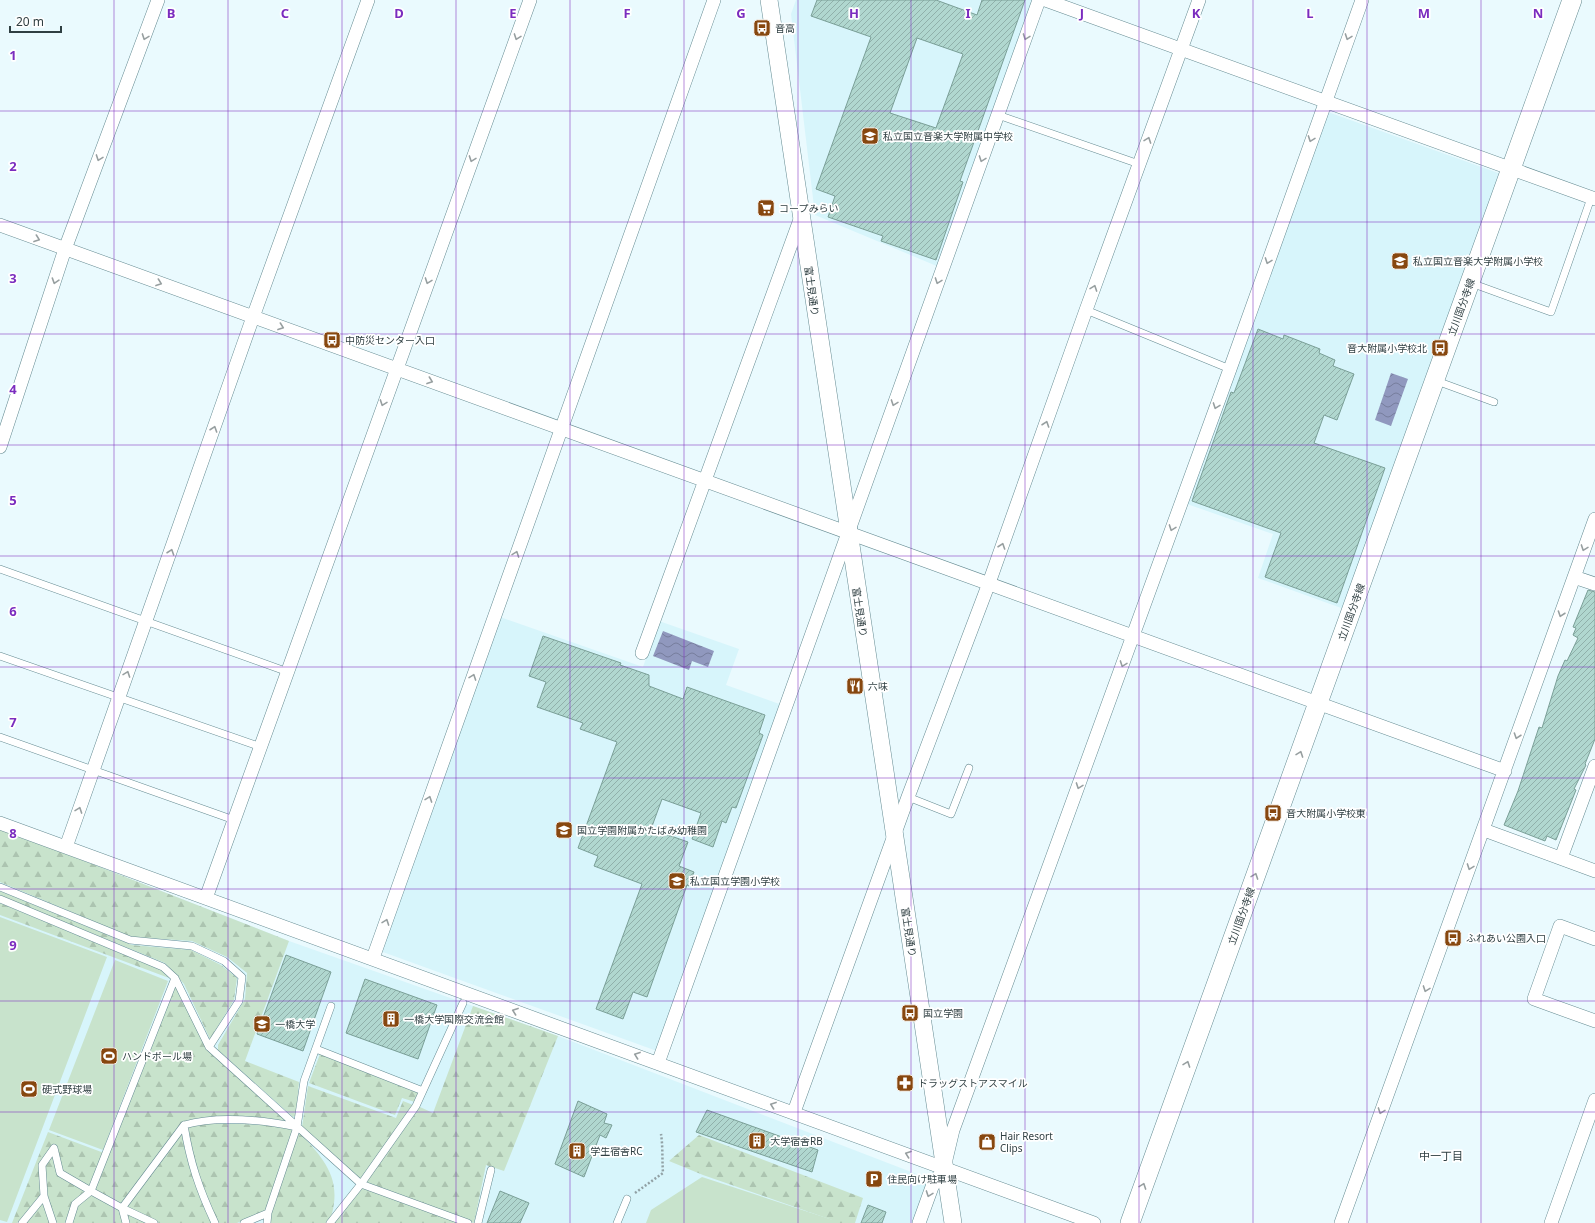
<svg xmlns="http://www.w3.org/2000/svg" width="1595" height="1223" font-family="'Noto Sans','Noto Sans JP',sans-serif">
<defs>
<pattern id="forest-firs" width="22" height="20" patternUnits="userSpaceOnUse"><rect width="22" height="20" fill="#c8e3cc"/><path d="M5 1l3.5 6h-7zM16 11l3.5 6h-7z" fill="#acc4b0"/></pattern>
<pattern id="water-waves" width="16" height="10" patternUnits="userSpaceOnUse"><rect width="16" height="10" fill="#9098be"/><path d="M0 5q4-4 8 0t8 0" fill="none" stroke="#767d9c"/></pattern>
<pattern id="building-hatch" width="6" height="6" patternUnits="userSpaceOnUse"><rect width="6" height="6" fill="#b0d7cf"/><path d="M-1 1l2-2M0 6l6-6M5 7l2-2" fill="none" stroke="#90b0aa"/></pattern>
</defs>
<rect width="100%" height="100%" fill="#eafafe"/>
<path fill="#d7f5fb" d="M796 0H1036L939 267 815 215 791 14Z
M1328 112 1501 174 1344 609 1258 578 1273 534 1187 504Z
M500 617 643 667 659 621 739 649 726 685 782 705 657 1051 380 951Z
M0 828 289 941 558 1036 932 1180 916 1223H0Z"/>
<path fill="#c8e3cc" d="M0 917 107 957 7 1222 0 1220Z
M115 960 168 981 103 1150 49 1130Z
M702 1177 842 1223H646L651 1210Z"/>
<path fill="url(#forest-firs)" d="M0 828 289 941 245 1061 299 1082 296 1115 293 1117 218 1050V1045L245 999 247 973 227 957 192 941 131 937 0 882Z
M0 891 132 945 191 950 221 965 237 978 234 1000 210 1039 184 984 165 963 0 896Z
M0 903 161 970 169 978 0 915Z
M175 984 207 1048 291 1123 270 1119 183 1123 121 1205 94 1190Z
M473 1006 558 1036 504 1171 486 1165 474 1223 366 1182 420 1107 433 1113Z
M320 1054 419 1092 415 1102 402 1098 395 1115 309 1083Z
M308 1086 396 1118 403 1101 413 1105 361 1180 302 1127Z
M201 1123 271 1125 294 1128 266 1211 237 1223H218C202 1192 193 1161 187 1127Z
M183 1130 187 1159 213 1223H159L125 1207Z
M299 1131C318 1154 338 1171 334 1203 333 1211 332 1216 327 1223H269L270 1214Z
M48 1132 104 1153 90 1188 62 1171 57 1148 39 1166 42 1196 17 1223H12Z
M699 1135 863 1198 855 1223H831L832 1220 703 1175 669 1161Z
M53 1154 57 1174 87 1191 66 1223H56L46 1195 44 1166Z
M362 1187 461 1223H333Z
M91 1195 120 1210 124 1223H72L77 1205Z
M43 1202 50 1223H25Z
M125 1212 149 1223H128Z"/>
<path fill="url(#water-waves)" d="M1391 373 1408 379 1391 426 1375 420Z
M663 631 714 651 708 667 692 661 689 670 653 656Z"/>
<path fill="url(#building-hatch)" stroke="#7a9f97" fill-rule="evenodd" d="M817 0H936L977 15 982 0H1025L960 181 963 182 936 260 881 241 883 236 828 217 835 196 816 189 871 37 811 16ZM917 38 963 54 936 128 890 113Z
M1258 329 1283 339 1284 335 1320 349 1319 353 1335 360 1333 366 1354 374 1337 420 1324 415 1314 443 1385 468 1337 603 1265 577 1281 533 1192 501 1231 392 1234 393Z
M1588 590 1595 592V739L1585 764 1586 765 1574 789 1576 790 1556 840 1547 836 1545 841 1504 825 1518 791 1539 727 1542 728 1558 676 1565 660 1567 661 1578 638 1573 635 1576 628 1573 627Z
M543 636 621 663 620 665 649 675V686L683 699 687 687 765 715 759 733 763 735 736 808 732 807 726 823 722 821 713 847 692 839 701 813 662 799 651 829 688 842 679 866 694 872 689 886 687 885 647 997 633 992 623 1019 596 1009 642 884 594 866 598 856 578 848 617 742 580 729 583 723 537 707 546 682 529 676Z
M286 955 331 972 303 1051 257 1034Z
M365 979 437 1005 418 1059 346 1033Z
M578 1101 607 1114 604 1123 612 1125 606 1138 600 1135 584 1177 555 1164Z
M707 1110 818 1150 812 1172 696 1132Z
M500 1191 529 1203 520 1223H487Z
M868 1205 886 1212 882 1223H861Z"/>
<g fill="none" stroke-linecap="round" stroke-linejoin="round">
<defs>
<path id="service" d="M998 115 1139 164
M1471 283 1551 312 1591 198
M1086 310 1230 369
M1434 380 1494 402
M0 569 288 672
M0 656 261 747
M0 737 234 820
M908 797 951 814 969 768
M0 887 130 940 192 946 224 961 242 977 239 1001 209 1047
M0 899 163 967 175 978 209 1047 361 1184 468 1223
M316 1049 423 1091
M22 1223 44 1196
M53 1223 44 1196 42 1165 54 1148 60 1173 91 1191 175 978
M69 1223 75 1204 91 1191 122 1208 126 1223
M154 1223 122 1208 184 1125
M215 1223C199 1189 190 1162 184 1125 219 1115 262 1120 297 1127
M244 1223 268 1213 297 1127 304 1081 331 1006
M267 1223 268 1213
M330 1223 361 1184 416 1106 463 1003
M478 1223 491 1170
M617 1223 627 1199"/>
<path id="minor" d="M1045 0 1595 199
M0 225 1505 771
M0 447 65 249 158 0
M1574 577 1595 584
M642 653 801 217
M0 823 1094 1223
M1484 830 1595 871
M66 847 253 317 368 0
M1561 858 1595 766
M206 898 530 0
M1595 939 1560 926 1534 999 1595 1021
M373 958 714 0
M658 1063 1039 0
M794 1112 908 797 989 583 1086 310 1199 0
M919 1223 932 1187 944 1168 953 1130 1230 369 1362 0
M1341 1223 1595 519
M1551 1223 1595 1100"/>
<path id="tertiary" d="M769 0 953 1223"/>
<path id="secondary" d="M1130 1223 1572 0"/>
</defs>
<use href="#service" stroke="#658b92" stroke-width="8"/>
<use href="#minor" stroke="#658b92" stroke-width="14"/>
<use href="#tertiary" stroke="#658b92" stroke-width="18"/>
<use href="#secondary" stroke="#658b92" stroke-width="20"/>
<path stroke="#91a1a5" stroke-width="2.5" stroke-dasharray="2 2" stroke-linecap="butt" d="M635 1193 663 1173C662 1160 663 1147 661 1134"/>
<use href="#service" stroke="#fff" stroke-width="7"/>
<use href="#minor" stroke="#fff" stroke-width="13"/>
<use href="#tertiary" stroke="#fff" stroke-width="17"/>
<use href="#secondary" stroke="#fff" stroke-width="19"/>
</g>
<defs><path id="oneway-chevron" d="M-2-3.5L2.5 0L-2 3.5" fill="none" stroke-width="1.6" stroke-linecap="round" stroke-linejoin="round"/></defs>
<g stroke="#979fa0">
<use href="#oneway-chevron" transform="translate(145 37) rotate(110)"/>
<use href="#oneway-chevron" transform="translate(517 37) rotate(110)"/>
<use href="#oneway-chevron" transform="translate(1026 37) rotate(110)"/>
<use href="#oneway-chevron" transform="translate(1348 37) rotate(110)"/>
<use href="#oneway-chevron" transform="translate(1311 139) rotate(110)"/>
<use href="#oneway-chevron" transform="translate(1148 140) rotate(-70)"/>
<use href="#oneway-chevron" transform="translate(99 158) rotate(110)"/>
<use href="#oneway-chevron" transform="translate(472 159) rotate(110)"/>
<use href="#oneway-chevron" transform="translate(982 159) rotate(110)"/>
<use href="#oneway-chevron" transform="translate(37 239) rotate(20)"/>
<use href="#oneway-chevron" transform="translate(1268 261) rotate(110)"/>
<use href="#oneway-chevron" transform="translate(55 281) rotate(108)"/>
<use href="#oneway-chevron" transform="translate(428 281) rotate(110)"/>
<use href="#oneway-chevron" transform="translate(938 281) rotate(110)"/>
<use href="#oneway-chevron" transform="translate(159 283) rotate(20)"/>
<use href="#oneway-chevron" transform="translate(1094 288) rotate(-70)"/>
<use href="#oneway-chevron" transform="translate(281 327) rotate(20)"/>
<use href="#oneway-chevron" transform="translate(430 381) rotate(20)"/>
<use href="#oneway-chevron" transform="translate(383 403) rotate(110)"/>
<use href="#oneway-chevron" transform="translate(894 403) rotate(110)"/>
<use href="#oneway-chevron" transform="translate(1216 406) rotate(110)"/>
<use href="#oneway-chevron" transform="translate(1046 424) rotate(-71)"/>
<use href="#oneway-chevron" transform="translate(214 429) rotate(-71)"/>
<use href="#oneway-chevron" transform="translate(1172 528) rotate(110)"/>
<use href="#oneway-chevron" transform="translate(1002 546) rotate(-71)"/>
<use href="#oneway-chevron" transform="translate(1584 548) rotate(110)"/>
<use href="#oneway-chevron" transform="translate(171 552) rotate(-71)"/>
<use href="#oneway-chevron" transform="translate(516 554) rotate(-70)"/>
<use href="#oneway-chevron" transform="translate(1561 614) rotate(109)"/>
<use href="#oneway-chevron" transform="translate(1123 664) rotate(110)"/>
<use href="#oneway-chevron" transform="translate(127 674) rotate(-70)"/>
<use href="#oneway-chevron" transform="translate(473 677) rotate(-70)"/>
<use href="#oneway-chevron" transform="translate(1517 736) rotate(109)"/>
<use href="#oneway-chevron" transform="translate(1300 754) rotate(-70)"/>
<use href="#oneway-chevron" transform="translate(1079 786) rotate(110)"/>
<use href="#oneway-chevron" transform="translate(429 799) rotate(-70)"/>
<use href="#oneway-chevron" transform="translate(79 810) rotate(-70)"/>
<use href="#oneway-chevron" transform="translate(1470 867) rotate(110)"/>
<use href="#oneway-chevron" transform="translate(1255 876) rotate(-70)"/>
<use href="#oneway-chevron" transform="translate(386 922) rotate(-70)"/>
<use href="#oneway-chevron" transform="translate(1426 989) rotate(110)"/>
<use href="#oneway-chevron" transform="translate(515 1011) rotate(-160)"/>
<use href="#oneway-chevron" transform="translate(637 1055) rotate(-160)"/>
<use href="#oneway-chevron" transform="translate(1187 1064) rotate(-70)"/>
<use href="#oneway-chevron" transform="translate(773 1105) rotate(-160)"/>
<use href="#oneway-chevron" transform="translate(1381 1111) rotate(110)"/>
<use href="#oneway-chevron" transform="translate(908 1154) rotate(-160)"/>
<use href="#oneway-chevron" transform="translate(1143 1186) rotate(-70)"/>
<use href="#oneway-chevron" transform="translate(929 1194) rotate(110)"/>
</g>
<path fill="none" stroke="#7b2cbf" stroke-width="1" stroke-opacity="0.55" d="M114 0V1223M228 0V1223M342 0V1223M456 0V1223M570 0V1223M684 0V1223M798 0V1223M911 0V1223M1025 0V1223M1139 0V1223M1253 0V1223M1367 0V1223M1481 0V1223M0 111H1595M0 222H1595M0 334H1595M0 445H1595M0 556H1595M0 667H1595M0 778H1595M0 889H1595M0 1001H1595M0 1112H1595"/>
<defs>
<symbol id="bus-square" viewBox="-11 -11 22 22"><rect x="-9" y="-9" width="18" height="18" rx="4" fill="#87470f" stroke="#fff"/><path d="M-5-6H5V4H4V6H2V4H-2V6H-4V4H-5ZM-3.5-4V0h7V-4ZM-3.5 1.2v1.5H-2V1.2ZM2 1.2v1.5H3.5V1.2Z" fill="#fff"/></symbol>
<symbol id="school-square" viewBox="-11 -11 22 22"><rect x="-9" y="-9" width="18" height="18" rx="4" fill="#87470f" stroke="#fff"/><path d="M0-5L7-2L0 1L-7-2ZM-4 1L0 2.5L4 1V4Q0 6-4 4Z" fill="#fff"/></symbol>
<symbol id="supermarket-square" viewBox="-11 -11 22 22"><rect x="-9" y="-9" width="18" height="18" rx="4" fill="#87470f" stroke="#fff"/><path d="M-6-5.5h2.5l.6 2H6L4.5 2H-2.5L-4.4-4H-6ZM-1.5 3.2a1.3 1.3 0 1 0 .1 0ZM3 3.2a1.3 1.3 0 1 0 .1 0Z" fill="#fff"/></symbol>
<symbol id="restaurant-square" viewBox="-11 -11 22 22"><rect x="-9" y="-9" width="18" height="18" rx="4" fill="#87470f" stroke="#fff"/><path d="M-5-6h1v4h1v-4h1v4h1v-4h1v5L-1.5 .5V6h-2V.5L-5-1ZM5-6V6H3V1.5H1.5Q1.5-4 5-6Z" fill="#fff"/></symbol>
<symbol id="building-square" viewBox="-11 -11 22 22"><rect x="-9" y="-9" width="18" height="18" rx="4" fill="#87470f" stroke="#fff"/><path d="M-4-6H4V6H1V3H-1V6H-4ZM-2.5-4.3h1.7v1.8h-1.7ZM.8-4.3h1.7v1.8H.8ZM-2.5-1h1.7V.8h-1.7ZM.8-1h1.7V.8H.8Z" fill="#fff"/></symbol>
<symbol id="university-square" viewBox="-11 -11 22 22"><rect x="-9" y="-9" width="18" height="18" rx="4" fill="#87470f" stroke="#fff"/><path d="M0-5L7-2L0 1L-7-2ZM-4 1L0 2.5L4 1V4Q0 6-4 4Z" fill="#fff"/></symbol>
<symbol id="stadium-square" viewBox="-11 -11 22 22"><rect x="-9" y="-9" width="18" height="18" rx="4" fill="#87470f" stroke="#fff"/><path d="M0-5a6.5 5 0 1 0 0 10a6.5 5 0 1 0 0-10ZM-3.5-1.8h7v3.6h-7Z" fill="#fff"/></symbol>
<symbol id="pharmacy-square" viewBox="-11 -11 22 22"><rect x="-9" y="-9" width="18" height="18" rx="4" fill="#87470f" stroke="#fff"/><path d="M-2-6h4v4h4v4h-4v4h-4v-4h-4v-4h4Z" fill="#fff"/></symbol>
<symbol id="shop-square" viewBox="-11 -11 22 22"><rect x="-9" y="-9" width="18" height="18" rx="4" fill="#87470f" stroke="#fff"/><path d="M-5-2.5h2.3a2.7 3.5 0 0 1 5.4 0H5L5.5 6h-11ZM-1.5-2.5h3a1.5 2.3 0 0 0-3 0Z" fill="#fff"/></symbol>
<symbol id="parking-square" viewBox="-11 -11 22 22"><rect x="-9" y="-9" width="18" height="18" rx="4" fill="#87470f" stroke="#fff"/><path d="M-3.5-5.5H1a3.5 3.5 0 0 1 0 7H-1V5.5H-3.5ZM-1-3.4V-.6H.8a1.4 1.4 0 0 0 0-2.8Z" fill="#fff"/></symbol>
</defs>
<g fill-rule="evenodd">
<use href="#bus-square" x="752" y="18" width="20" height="20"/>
<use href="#school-square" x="860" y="126" width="20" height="20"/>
<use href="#supermarket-square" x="756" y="198" width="20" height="20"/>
<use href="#school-square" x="1390" y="251" width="20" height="20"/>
<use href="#bus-square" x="322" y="330" width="20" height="20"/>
<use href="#bus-square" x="1430" y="338" width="20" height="20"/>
<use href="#restaurant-square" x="845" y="676" width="20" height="20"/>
<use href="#bus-square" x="1263" y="803" width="20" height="20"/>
<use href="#school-square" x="554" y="820" width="20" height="20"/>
<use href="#school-square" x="667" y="871" width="20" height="20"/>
<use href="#bus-square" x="1443" y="928" width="20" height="20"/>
<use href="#bus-square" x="900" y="1003" width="20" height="20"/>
<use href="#building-square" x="381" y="1009" width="20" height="20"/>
<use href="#university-square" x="252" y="1014" width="20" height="20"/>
<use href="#stadium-square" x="99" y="1046" width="20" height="20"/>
<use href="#pharmacy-square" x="895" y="1073" width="20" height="20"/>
<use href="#stadium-square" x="19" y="1079" width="20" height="20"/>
<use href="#building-square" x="747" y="1131" width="20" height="20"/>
<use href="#shop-square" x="977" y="1132" width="20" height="20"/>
<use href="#building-square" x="567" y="1141" width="20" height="20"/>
<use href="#parking-square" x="864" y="1169" width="20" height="20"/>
</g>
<g text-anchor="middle" stroke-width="3.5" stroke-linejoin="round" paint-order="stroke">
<g font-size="10" fill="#2f3f42" stroke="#fff" text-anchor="start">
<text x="775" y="32">音高</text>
<text x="883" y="140">私立国立音楽大学附属中学校</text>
<text x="779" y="212">コープみらい</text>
<text x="1413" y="265">私立国立音楽大学附属小学校</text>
<text x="345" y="344">中防災センター入口</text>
<text x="1427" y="352" text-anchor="end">音大附属小学校北</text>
<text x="868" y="690">六味</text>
<text x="1286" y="817">音大附属小学校東</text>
<text x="577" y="834">国立学園附属かたばみ幼稚園</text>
<text x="690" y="885">私立国立学園小学校</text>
<text x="1466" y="942">ふれあい公園入口</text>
<text x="923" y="1017">国立学園</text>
<text x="404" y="1023">一橋大学国際交流会館</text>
<text x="275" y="1028">一橋大学</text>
<text x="122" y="1060">ハンドボール場</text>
<text x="918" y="1087">ドラッグストアスマイル</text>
<text x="42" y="1093">硬式野球場</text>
<text x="1000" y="1140">Hair Resort<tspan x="1000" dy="12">Clips</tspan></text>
<text x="770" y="1145">大学宿舎RB</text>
<text x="590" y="1155">学生宿舎RC</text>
<text x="887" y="1183">住民向け駐車場</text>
</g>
<g font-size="10" fill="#2f3f42" stroke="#fff">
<text transform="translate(812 291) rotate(82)" y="4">富士見通り</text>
<text transform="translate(1461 307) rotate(-70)" y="4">立川国分寺線</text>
<text transform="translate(860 612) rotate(81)" y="4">富士見通り</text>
<text transform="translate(1351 612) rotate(-70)" y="4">立川国分寺線</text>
<text transform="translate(1241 916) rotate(-70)" y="4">立川国分寺線</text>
<text transform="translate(909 932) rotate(81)" y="4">富士見通り</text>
</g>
<g font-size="11" fill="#2f3f42" stroke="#fff">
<text x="1441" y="1160">中一丁目</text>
</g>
</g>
<g font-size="13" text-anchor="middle" font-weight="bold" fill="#7b2cbf" stroke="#fff" stroke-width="3.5" stroke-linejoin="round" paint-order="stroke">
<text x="171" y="18">B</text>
<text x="285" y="18">C</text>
<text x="399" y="18">D</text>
<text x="513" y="18">E</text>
<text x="627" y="18">F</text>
<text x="741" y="18">G</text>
<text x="854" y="18">H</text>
<text x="968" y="18">I</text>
<text x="1082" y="18">J</text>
<text x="1196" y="18">K</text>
<text x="1310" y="18">L</text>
<text x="1424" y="18">M</text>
<text x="1538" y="18">N</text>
<text x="13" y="60">1</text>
<text x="13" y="171">2</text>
<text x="13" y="283">3</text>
<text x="13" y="394">4</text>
<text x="13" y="505">5</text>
<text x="13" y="616">6</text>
<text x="13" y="727">7</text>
<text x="13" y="838">8</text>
<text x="13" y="950">9</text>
</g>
<path d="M10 26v6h51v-6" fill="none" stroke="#2f3f42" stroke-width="2"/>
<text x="16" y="26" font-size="12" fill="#2f3f42" stroke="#ffffff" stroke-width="3" paint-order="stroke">20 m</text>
</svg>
